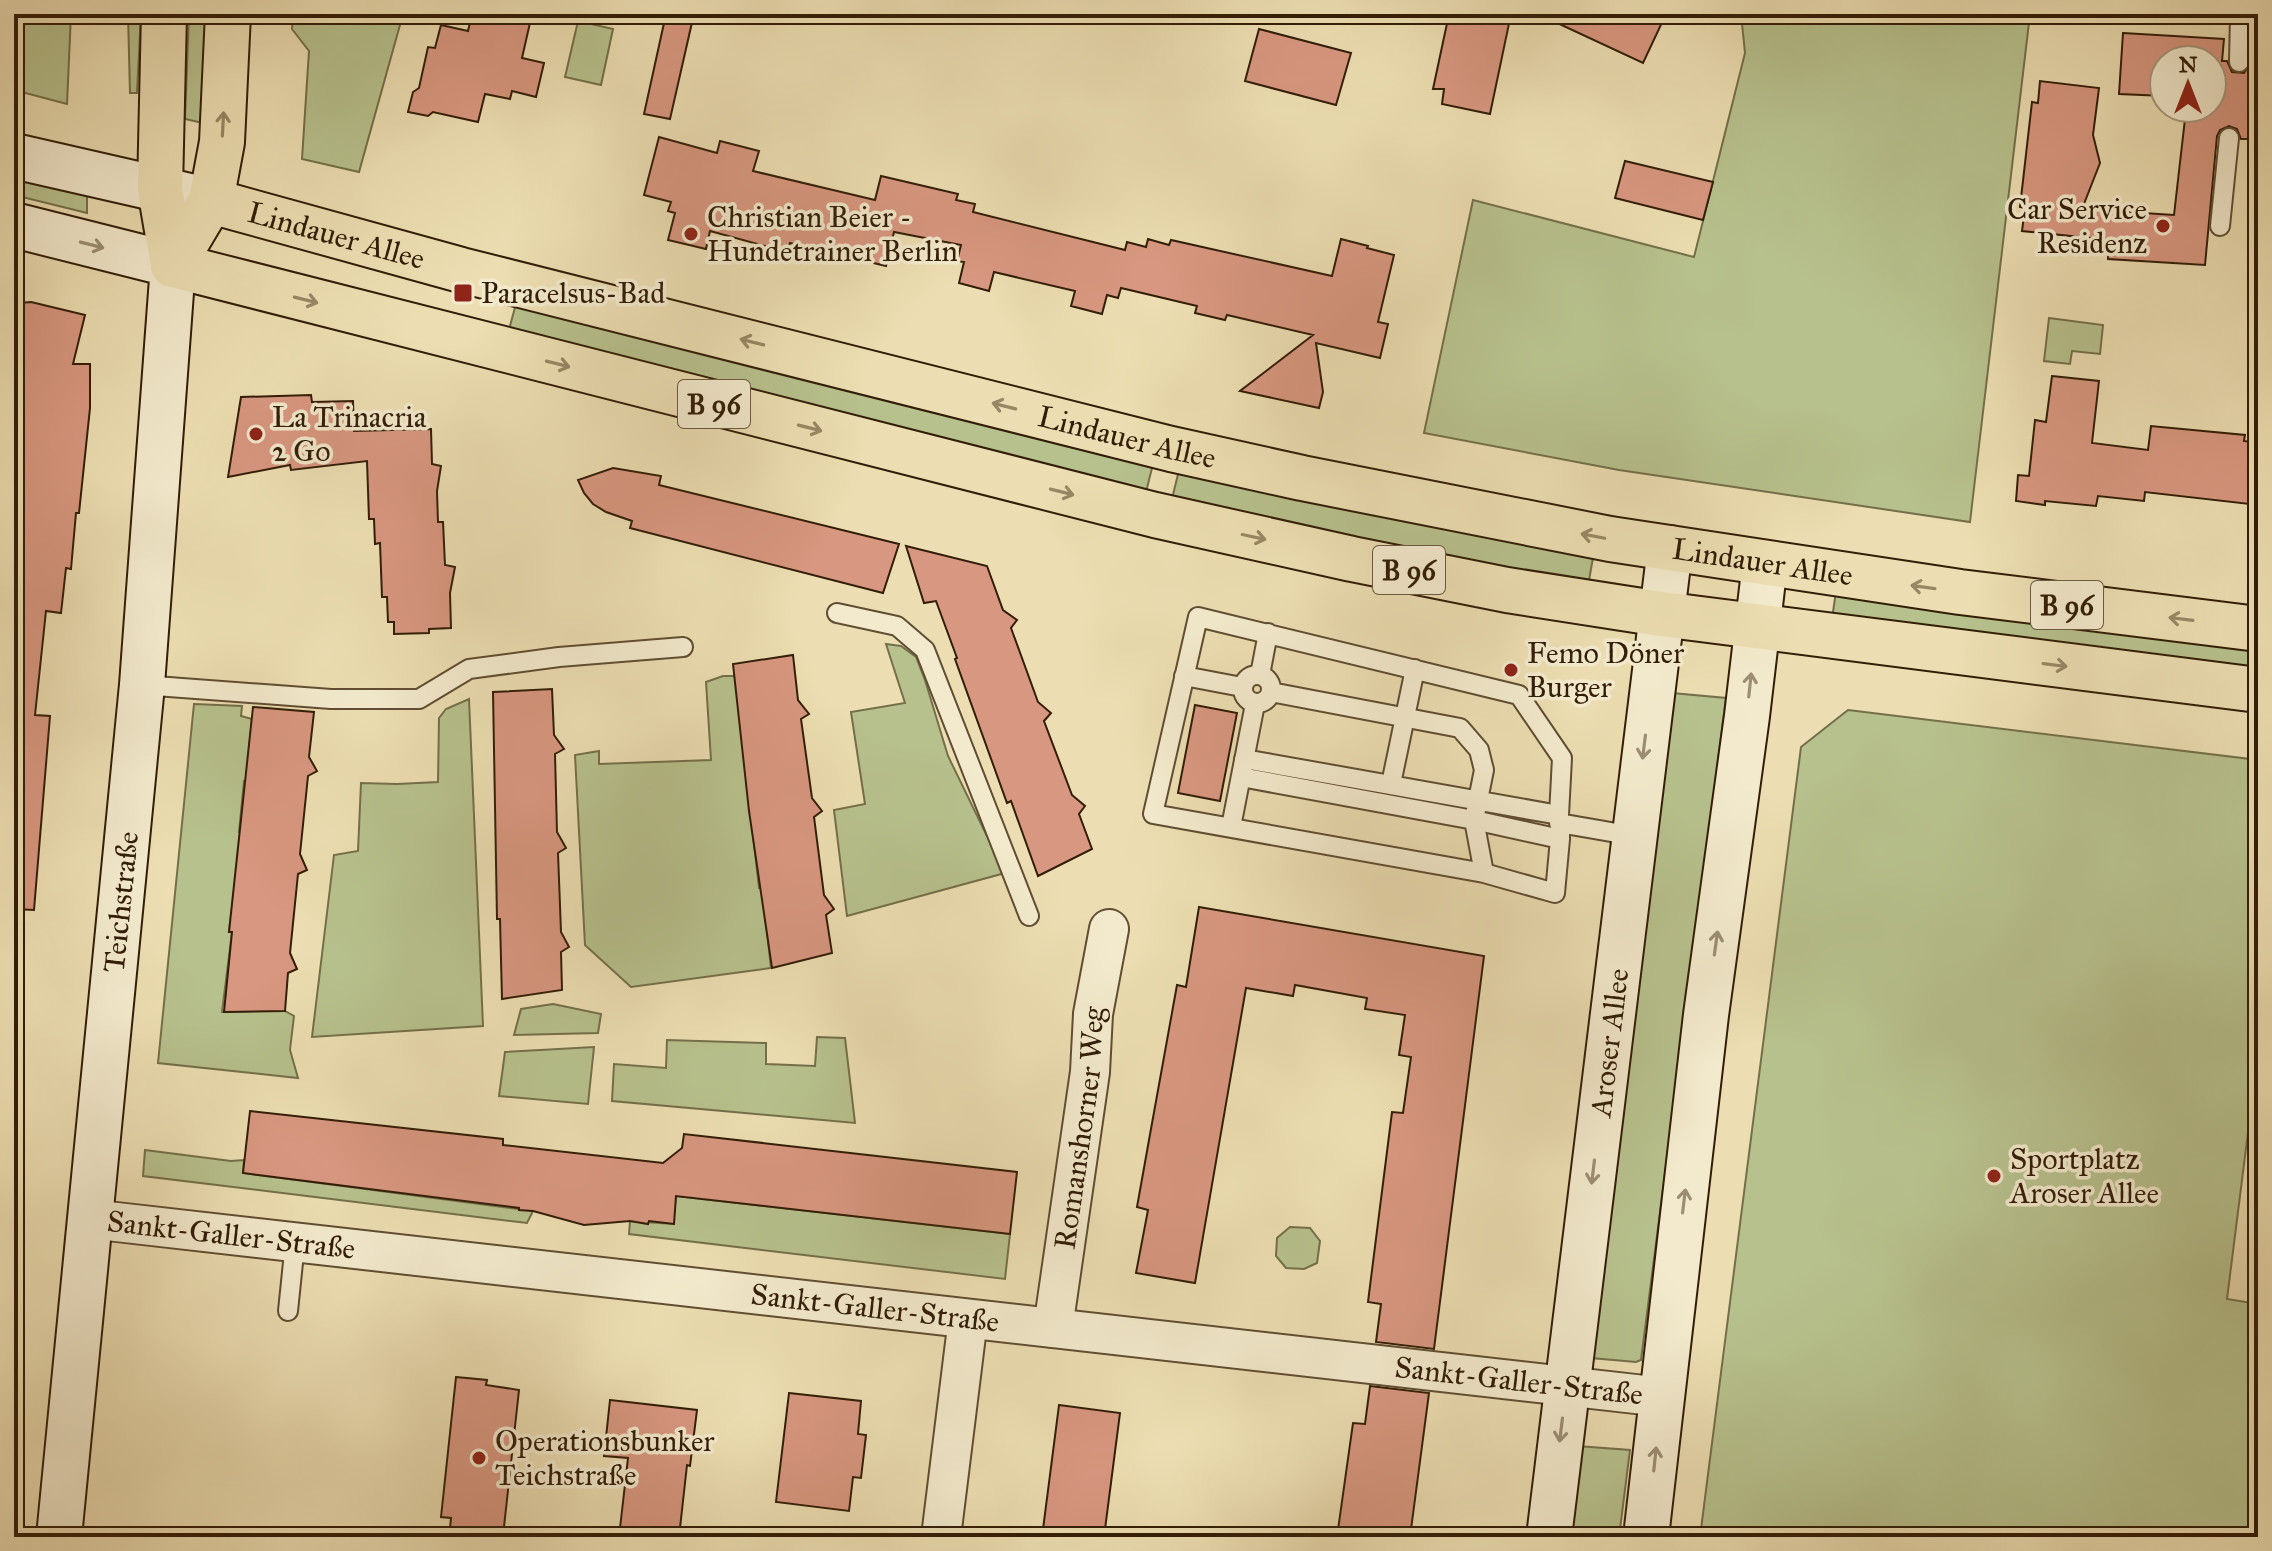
<svg xmlns="http://www.w3.org/2000/svg" width="2272" height="1551" font-family="'IM FELL Great Primer',serif">
<rect width="100%" height="100%" fill="#ecdeb2"/>
<filter id="stains"><feTurbulence type="fractalNoise" baseFrequency=".0025" numOctaves="4"/><feColorMatrix values="0 0 0 0 .2 0 0 0 0 .09 0 0 0 0 .02 0 0 0 .5 -.17"/></filter>
<radialGradient id="worn" r=".72"><stop offset=".6" stop-color="#630" stop-opacity="0"/><stop offset="1" stop-color="#630" stop-opacity=".3"/></radialGradient>
<path fill="#b7c18d" stroke="#746f4a" stroke-width="2" d="M14 14H71L67 104 14 90Z
M128 14H141L137 93H130Z
M189 14H207L203 123 185 119Z
M293 14H403L359 172 302 159 309 51 292 29Z
M1741 14H2030L1970 522 1619 470 1424 433 1473 200 1694 257 1745 53Z
M578 21 613 29 601 85 565 77Z
M14 173 87 191V213L14 195Z
M517 300 1154 460 1145 496 507 337Z
M2049 318 2103 325 2100 354 2072 351 2070 364 2044 361Z
M1180 466 1594 552 1588 586 1171 503Z
M1836 591 2258 645V673L1832 619Z
M886 644 901 646 916 657 925 680 948 756 1005 873 847 916 834 810 865 804 851 712 905 703Z
M723 676H735L759 888H762L771 968 631 987 585 945 575 755 599 751V764L711 760 706 682Z
M1672 693 1726 698 1641 1360 1636 1362 1591 1358Z
M469 699 483 1026 312 1037 334 855 358 851 361 783 397 784 438 782 439 718 446 709Z
M194 704 242 706 241 716 252 719 246 781H244L239 832 242 833 229 931 232 932 222 1012 258 1011V1009L285 1011 294 1016 290 1050 298 1078 158 1063Z
M1848 710 2258 760V1053L2227 1299 2258 1304V1537H1700L1801 747Z
M553 1004 601 1014 598 1033 514 1035 521 1009Z
M817 1037 845 1038 855 1123 612 1101 614 1064 666 1068 667 1040 766 1043V1064L815 1066Z
M594 1047 588 1104 499 1096 505 1052Z
M145 1150 231 1161 244 1160 243 1173 533 1211 527 1223 143 1176Z
M676 1196 1010 1234 1005 1279 629 1234 630 1221 673 1224Z
M1290 1227 1310 1228 1320 1241 1317 1263 1304 1269 1286 1268 1276 1256 1277 1238Z
M1577 1446 1630 1450 1619 1537H1566Z"/>
<path fill="#d89780" stroke="#321d07" stroke-width="2" d="M472 14H532L522 58 544 63 536 97 512 91 510 99 485 94 478 122 433 112 428 116 408 112 413 92 419 88 428 47 435 48 441 25 468 31Z
M666 14 693 18 670 119 644 114Z
M1449 14H1511L1490 114 1442 104 1444 89H1433Z
M1538 14H1666L1643 63Z
M1259 29 1351 53 1336 105 1245 81Z
M2123 33 2224 39 2222 61H2227L2232 72 2244 73 2251 62H2258V139H2241L2237 129 2229 126 2220 130 2217 136 2205 265 2108 259 2109 240 2022 231 2025 208 2020 207 2032 102 2038 103 2040 81 2099 88 2093 135 2100 163 2082 209 2174 215 2186 110 2171 108H2212V60H2164V96L2119 94Z
M659 137 717 153 720 141 759 151 753 171 875 200 881 176 958 194 956 200 975 204 973 212 1125 250 1127 242 1146 247 1148 239 1169 245 1171 240 1332 276 1341 239 1368 246 1367 248 1394 255 1378 322 1388 324 1380 358 1316 343 1323 392 1319 408 1240 391 1313 335 1227 315 1225 320 1195 313 1197 306 1121 288 1118 298 1107 295 1102 314 1071 306 1075 291 994 272 989 291 959 283 964 262 957 261 961 245 894 232 886 266 790 243 787 252 710 231 706 249 668 240 675 213 668 211 671 202 644 195Z
M1625 161 1713 182 1703 220 1615 198Z
M31 302 85 315 73 364H90V408L79 513H76L71 569 66 568 61 613 46 611 35 715 50 716 34 910 14 909V478L18 389H14V320L20 303Z
M2052 376 2099 381 2092 443 2148 450 2151 426 2245 435 2244 441 2258 443V505L2145 492 2144 501 2098 496 2096 506 2045 501V505L2016 501 2018 475 2029 476 2035 420 2046 422Z
M311 395 312 402 353 401 354 431 431 429 432 464 441 466 437 491 438 522H443L445 565 455 567 450 593 451 628 429 629V633L394 634V622H388L387 597H382L380 543 375 544 374 519H369L367 461 291 470 290 465 228 477 241 397Z
M613 468 661 476 659 485 899 544 883 593 630 528 632 521 606 512 593 504 584 493 578 480Z
M906 546 987 566 1003 610 1017 620 1011 628 1038 702 1051 713 1044 721 1072 795 1085 806 1079 814 1092 849 1038 876 1011 801 1007 803 955 659 957 658 936 601 924 603Z
M793 655 798 700 809 714 801 719 812 798 822 811 814 817 824 895 834 909 826 915 832 953 772 968 749 811 733 664Z
M552 689 554 735 564 749 555 754 557 832 566 848 558 853 561 932 569 947 561 952 562 990 502 999 500 919H497L493 692Z
M1195 705 1237 713 1220 801 1178 793Z
M253 707 314 712 309 757 317 771 308 776 300 854 307 870 298 874 290 953 297 969 288 973 285 1011 224 1012 232 932H229Z
M1199 907 1484 956 1434 1349 1376 1342 1381 1304 1368 1302 1392 1112 1403 1113 1411 1057 1399 1055 1405 1015 1365 1009 1367 998 1295 985 1293 996 1246 988 1195 1283 1136 1273 1148 1210 1137 1207 1149 1140 1177 985 1186 987Z
M250 1111 503 1139V1145L663 1163 682 1148 684 1134 1017 1172 1010 1234 676 1196 674 1224 649 1221 648 1224 630 1221 584 1225 533 1211 519 1210V1208L243 1173Z
M456 1377 487 1380 486 1385 519 1390 503 1536 450 1529 451 1518 441 1517Z
M1370 1386 1429 1393 1410 1537H1337L1353 1423 1365 1424Z
M789 1393 861 1401 858 1434 866 1435 861 1478 853 1477 849 1511 776 1502Z
M610 1400 697 1410 690 1466 687 1465 679 1537H619L628 1458 604 1456Z
M1059 1405 1120 1413 1104 1537H1042Z"/>
<g fill="none" stroke-linecap="round" stroke-linejoin="round">
<defs>
<path id="lane" d="M2239 62 2240 14
M2220 226 2229 138
M837 613 897 626 925 650 1029 916
M1243 689a14 14 0 1 1 28 0a14 14 0 1 1-28 0Z
M1260 675 1268 633
M1184 676 1242 687
M142 685 331 699H419L469 669 559 657 683 647
M1271 692 1460 728 1479 750 1484 770 1474 820 1484 873
M1244 759 1559 815 1562 758 1519 695 1198 617 1153 814 1484 873 1555 893 1560 839
M1241 777 1474 820 1560 839V830
M1391 784 1415 669
M1559 823 1634 836
M1231 827 1255 704
M288 1311 295 1243"/>
<g id="street">
<path id="s1" d="M90 1219 1662 1397"/>
<path id="s2" d="M1053 1328 1090 1072 1093 1014 1109 929"/>
<path d="M941 1537 968 1319"/>
</g>
<g id="secondary">
<path d="M14 156 211 201"/>
<path d="M14 225 173 265 142 685 59 1537"/>
<path id="s3" d="M1549 1537 1670 548"/>
<path d="M1646 1537 1706 1015 1747 716 1765 563"/>
</g>
<g id="primary">
<path d="M164 14 160 189 173 265"/>
<path id="s4" d="M211 201 461 270 1171 449 1302 478 1610 539 1960 592 2258 629"/>
<path d="M173 265 1155 515 1352 559 1507 590 1661 614 2258 690"/>
<path d="M173 265 211 201 222 142 228 14"/>
</g>
</defs>
<use href="#lane" stroke="#604d32" stroke-width="22"/>
<use href="#street" stroke="#604d32" stroke-width="42"/>
<use href="#secondary" stroke="#321d07" stroke-width="48"/>
<use href="#primary" stroke="#321d07" stroke-width="48"/>
<use href="#lane" stroke="#f3eacd" stroke-width="18"/>
<use href="#street" stroke="#f3eacd" stroke-width="38"/>
<use href="#secondary" stroke="#f3eacd" stroke-width="44"/>
<use href="#primary" stroke="#ecdeb2" stroke-width="44"/>
</g>
<defs><path id="oneway-shaft" d="M-6 0H5M1.5-3L5.5 0L1.5 3" fill="none" stroke-width="1.6" stroke-linecap="round" stroke-linejoin="round" transform="scale(2)"/></defs>
<g stroke="#988765">
<use href="#oneway-shaft" transform="translate(223 124) rotate(-87)"/>
<use href="#oneway-shaft" transform="translate(306 300) rotate(14)"/>
<use href="#oneway-shaft" transform="translate(752 342) rotate(-166)"/>
<use href="#oneway-shaft" transform="translate(558 364) rotate(14)"/>
<use href="#oneway-shaft" transform="translate(1004 406) rotate(-166)"/>
<use href="#oneway-shaft" transform="translate(810 428) rotate(14)"/>
<use href="#oneway-shaft" transform="translate(1062 492) rotate(14)"/>
<use href="#oneway-shaft" transform="translate(1593 536) rotate(-169)"/>
<use href="#oneway-shaft" transform="translate(1254 537) rotate(12)"/>
<use href="#oneway-shaft" transform="translate(1923 587) rotate(-172)"/>
<use href="#oneway-shaft" transform="translate(2181 619) rotate(-173)"/>
<use href="#oneway-shaft" transform="translate(2055 665) rotate(7)"/>
</g>
<g stroke="#9c8e74">
<use href="#oneway-shaft" transform="translate(92 245) rotate(14)"/>
<use href="#oneway-shaft" transform="translate(1750 685) rotate(-84)"/>
<use href="#oneway-shaft" transform="translate(1644 747) rotate(97)"/>
<use href="#oneway-shaft" transform="translate(1716 943) rotate(-82)"/>
<use href="#oneway-shaft" transform="translate(1593 1172) rotate(97)"/>
<use href="#oneway-shaft" transform="translate(1684 1201) rotate(-83)"/>
<use href="#oneway-shaft" transform="translate(1561 1430) rotate(97)"/>
<use href="#oneway-shaft" transform="translate(1655 1459) rotate(-84)"/>
</g>
<g fill="#8f2418" stroke="#f3eacd" stroke-width="3">
<circle cx="2163" cy="226" r="8"/>
<circle cx="691" cy="234" r="8"/>
<rect x="453" y="283" width="20" height="20" rx="4"/>
<circle cx="256" cy="434" r="8"/>
<circle cx="1511" cy="670" r="8"/>
<circle cx="1994" cy="1176" r="8"/>
<circle cx="479" cy="1458" r="8"/>
</g>
<g text-anchor="middle" stroke-width="7" stroke-linejoin="round" paint-order="stroke">
<g fill="#f3eacd" stroke="#6c5a42" stroke-width="2">
<rect x="678" y="380" width="72" height="48" rx="6"/>
<rect x="1373" y="546" width="72" height="48" rx="6"/>
<rect x="2031" y="581" width="72" height="48" rx="6"/>
</g>
<g font-size="28" font-weight="bold" fill="#321d07">
<text x="714" y="414">B 96</text>
<text x="1409" y="580">B 96</text>
<text x="2067" y="615">B 96</text>
</g>
<g font-size="30" fill="#321d07" stroke="#f3eacd" text-anchor="start">
<text x="2147" y="219" text-anchor="end">Car Service<tspan x="2147" dy="34">Residenz</tspan></text>
<text x="707" y="227">Christian Beier -<tspan x="707" dy="34">Hundetrainer Berlin</tspan></text>
<text x="481" y="303">Paracelsus-Bad</text>
<text x="272" y="427">La Trinacria<tspan x="272" dy="34">2 Go</tspan></text>
<text x="1527" y="663">Femo Döner<tspan x="1527" dy="34">Burger</tspan></text>
<text x="2010" y="1169">Sportplatz<tspan x="2010" dy="34">Aroser Allee</tspan></text>
<text x="495" y="1451">Operationsbunker<tspan x="495" dy="34">Teichstraße</tspan></text>
</g>
<g font-size="30" fill="#321d07" stroke="#f3eacd">
<text dy="10" stroke="none"><textPath href="#s4" startOffset="130">Lindauer Allee</textPath></text>
<text dy="10" stroke="none"><textPath href="#s4" startOffset="946">Lindauer Allee</textPath></text>
<text dy="10" stroke="none"><textPath href="#s4" startOffset="1594">Lindauer Allee</textPath></text>
<text transform="translate(121 902) rotate(-84)" y="10">Teichstraße</text>
<text dy="10" stroke="none"><textPath href="#s3" startOffset="498">Aroser Allee</textPath></text>
<text dy="10" stroke="none"><textPath href="#s2" startOffset="202">Romanshorner Weg</textPath></text>
<text dy="10" stroke="none"><textPath href="#s1" startOffset="142">Sankt-Galler-Straße</textPath></text>
<text dy="10" stroke="none"><textPath href="#s1" startOffset="790">Sankt-Galler-Straße</textPath></text>
<text dy="10" stroke="none"><textPath href="#s1" startOffset="1438">Sankt-Galler-Straße</textPath></text>
</g>
</g>
<rect width="2272" height="1551" fill="none" stroke="#ecdeb2" stroke-width="48"/>
<rect x="16" y="16" width="2240" height="1519" fill="none" stroke="#321d07" stroke-width="4"/>
<rect x="24" y="24" width="2224" height="1503" fill="none" stroke="#321d07" stroke-width="2"/>
<g transform="translate(2188 84)"><circle r="38" fill="#f3eacd" stroke="#a6987e" stroke-width="2"/>
<path d="M0-6L14 30L0 20L-14 30Z" fill="#8f2418"/>
<text y="-12" font-size="22" font-weight="bold" text-anchor="middle" fill="#321d07">N</text>
</g>
<rect width="100%" height="100%" filter="url(#stains)"/>
<rect width="100%" height="100%" fill="url(#worn)"/>
</svg>
